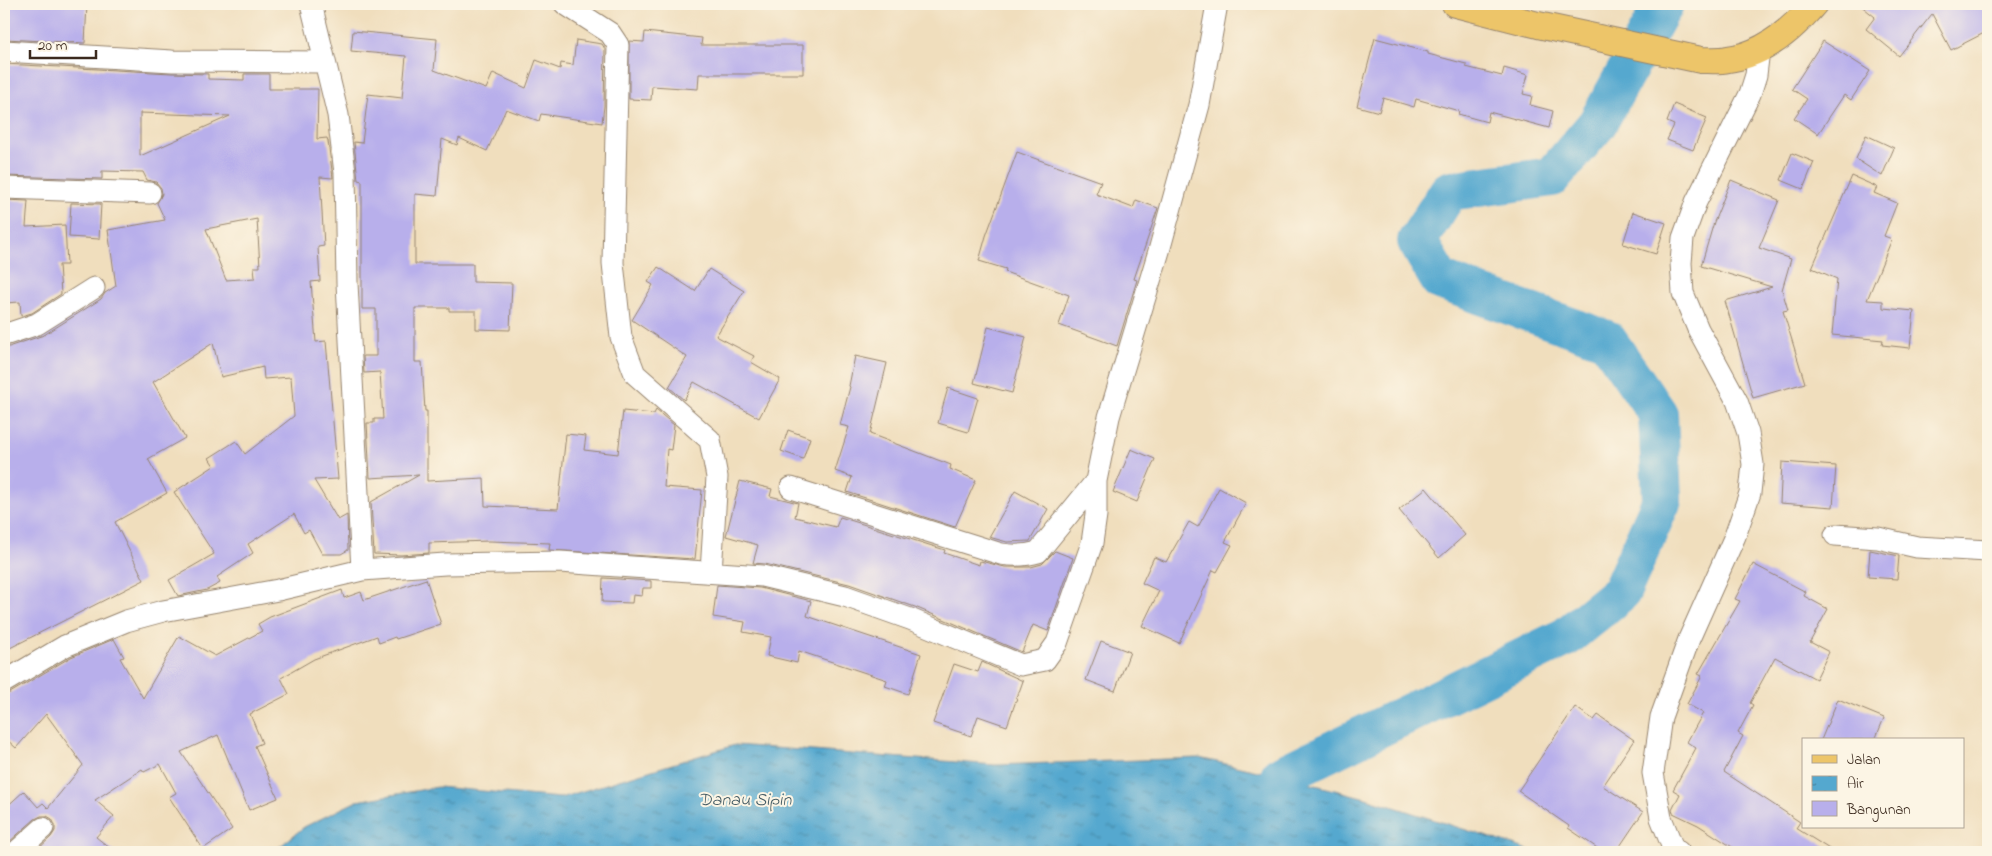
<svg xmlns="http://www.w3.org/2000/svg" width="1992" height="856" font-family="'Indie Flower',sans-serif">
<defs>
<pattern id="water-ripples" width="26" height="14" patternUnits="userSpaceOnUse" patternTransform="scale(1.25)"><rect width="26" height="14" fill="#54a8cf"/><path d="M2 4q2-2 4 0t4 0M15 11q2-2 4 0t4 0" fill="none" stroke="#4789a7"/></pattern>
</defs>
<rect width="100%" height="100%" fill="#fcf5e5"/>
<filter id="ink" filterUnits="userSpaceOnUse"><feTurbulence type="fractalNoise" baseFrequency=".02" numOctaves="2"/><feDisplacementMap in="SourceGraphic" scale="10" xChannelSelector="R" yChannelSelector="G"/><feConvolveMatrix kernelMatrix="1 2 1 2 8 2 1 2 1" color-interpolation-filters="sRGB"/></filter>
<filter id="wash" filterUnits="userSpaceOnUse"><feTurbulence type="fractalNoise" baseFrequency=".0096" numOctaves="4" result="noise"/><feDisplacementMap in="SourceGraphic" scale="20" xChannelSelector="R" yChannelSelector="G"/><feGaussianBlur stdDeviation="1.12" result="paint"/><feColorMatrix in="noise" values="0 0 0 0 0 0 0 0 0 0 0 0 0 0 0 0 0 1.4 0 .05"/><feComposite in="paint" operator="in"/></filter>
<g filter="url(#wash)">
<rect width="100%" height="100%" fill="#f0debd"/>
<path fill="url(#water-ripples)" stroke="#486976" d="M735 745 995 765 1199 758 1280 776 1366 798 1535 852H273L304 827 357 801 438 787 560 798Z"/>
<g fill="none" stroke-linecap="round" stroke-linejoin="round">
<path stroke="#54a8cf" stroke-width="40" d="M1280 776 1566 637 1621 592 1662 500 1658 414 1607 340 1440 280 1417 241 1449 191 1552 177 1597 124 1664 4"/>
</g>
<g id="blocks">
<path fill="#b8afeb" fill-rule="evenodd" d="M7 4H87L85 43 5 39Z
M1859 4H1988V31L1951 50 1932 14 1899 56 1866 29 1875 17Z
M353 31 437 39 434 70 486 89 493 73 526 88 536 60 560 69 561 63 573 65 576 40 602 44 605 49 604 106 602 123 541 114 539 121 506 109 487 151 459 138 457 145 442 139 437 196 415 194V264H473V282L512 283 510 330 476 329V311H449V308H415V362H422L425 411H427V481L484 478 485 506 558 509 566 434 586 436 584 450 618 454 623 411 654 414 656 410 674 425 671 450 667 449 664 487 702 490 695 559 549 550 550 543 489 541 429 543V553L401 555 374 554 371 502 419 475 370 478 367 423H374V419H383L380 372 364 373 363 356H376V309H362V181L358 180 354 142 362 143 368 94 402 98 406 56 351 51Z
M645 32 702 38 701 45H803V74H699L698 89 652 86 651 100 629 99V41L644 42Z
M1375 38 1428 52V54L1466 64V67L1502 76 1504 68 1528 75 1523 94 1532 96 1530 105 1553 111 1549 128 1489 112 1487 122 1458 114 1459 111 1416 99 1414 107 1383 98 1379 112 1357 106Z
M1823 41 1870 71 1851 100 1844 95 1818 134 1794 118 1807 99 1792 89Z
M4 64 171 73 208 74V79L244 80V74H269V89H318L317 139 327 138 328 141 333 178 320 177 324 246 318 247 320 281 311 282 316 342 326 341 338 479 314 480 338 520 347 515 348 550 341 554H322L309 530 304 533 294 514 248 544 253 553 217 577 220 583 207 590 178 596 169 580 214 554 174 492 214 466 209 458 236 441 245 454 294 416 291 377 264 379 263 367 221 377 213 343 153 382 185 438 148 459 167 493 115 522 144 580 4 651V350L11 346 44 335 101 299 105 293 116 286 108 230 165 220 157 203 162 194 161 188 156 182 147 180 143 172 102 171V179L4 176V152H6ZM140 113 230 116 140 156ZM257 219 260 267H254L255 278 226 280 206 229Z
M1674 104 1707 118 1693 150 1667 140 1674 125 1667 122Z
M1866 135 1894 148 1882 176 1856 159Z
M1017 152 1101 182 1096 194 1133 208 1136 200 1158 208 1134 279 1137 280 1117 346 1059 325 1069 295 1005 272 1006 269 979 261 986 236Z
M1792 153 1814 162 1803 189 1781 180Z
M1852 176 1877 187 1874 193 1897 203 1884 236 1892 239 1867 300 1883 301V308L1914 311 1910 348 1882 345 1883 340 1832 335 1837 279 1812 268Z
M1731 180 1779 200 1759 248 1791 259 1782 290 1788 310 1783 311 1805 383 1753 398 1725 301 1772 287 1701 266 1714 222Z
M4 200 28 201 26 227 65 225 67 265H59L61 294 32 313 21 316 20 302 4 303Z
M71 203 101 204 99 239 69 237Z
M1633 212 1666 223 1656 254 1623 244Z
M658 267 695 291 709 269 744 291 716 336 754 356 751 362 780 379 759 418 694 382 684 400 669 387 687 357 632 320 653 285 648 282Z
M988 327 1026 337 1012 393 974 383Z
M855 356 887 363 870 434 951 465 950 469 976 480 955 527 847 492 852 477 835 471 849 427 840 425 850 387 849 386Z
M948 388 978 398 968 432 938 423Z
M788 430 810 438 803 459 781 451Z
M1131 449 1155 459 1137 502 1113 492Z
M1782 462 1836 466 1833 507 1780 503Z
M740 481 772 489 770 496 798 503 795 517 836 527 840 517 945 550 944 553 979 565 980 561 1005 567H1031L1042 564 1055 551 1073 558 1048 631 1033 625 1022 652 915 607 849 584 765 564 753 563 758 545 726 536Z
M1219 488 1246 503 1225 542 1232 545 1217 572 1213 570 1179 643 1142 626 1159 591 1142 583 1154 557 1166 562 1189 522 1198 527Z
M1426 488 1465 535 1439 558 1399 510Z
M1015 491 1048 509 1030 541 1007 542 989 537Z
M1870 550 1899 556 1897 579 1868 577Z
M1753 564 1806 592 1804 596 1828 609 1810 642 1829 652 1816 679 1775 657 1750 703 1753 705 1738 733 1743 736 1724 772 1800 822 1796 828 1834 852H1740L1698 825 1673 813 1672 810 1680 794 1673 790 1696 748 1687 742 1703 713 1687 704 1702 676 1698 674 1740 601 1735 599Z
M603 578 651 581V588H643L642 596 633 595 632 603 602 602Z
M426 579 441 624 396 639 395 637 379 643 377 636 314 659 281 678 289 694 250 714 262 743 255 746 278 798 249 810 218 735 181 752 232 829 203 849 169 797 176 793 160 764 144 772 142 769 95 800 114 816 96 837 115 852H35L51 837 55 831V825L52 819 47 816H41L35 819 8 843 4 852V809L24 791 38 807 43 803 48 808 83 765 46 714 16 748 4 737V694L10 693 71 657 114 639 124 657 120 658 143 698 179 636 215 656 262 631 258 624 270 617 342 590 344 598 361 592 364 600Z
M717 585 760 588 811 601 807 616 921 654 908 694 885 686 887 680 799 651 797 663 767 656 771 637 743 632 745 622 713 617Z
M1101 641 1130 652 1115 691 1086 680Z
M982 662 1023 681 1007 726 978 716 971 736 933 723 954 664 978 672Z
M1838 699 1884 718 1875 740H1821Z
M1575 707 1594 720 1598 715 1634 740 1603 786 1643 812 1616 852H1603L1568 828 1569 826 1518 791Z"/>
</g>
</g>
<g filter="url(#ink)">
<use href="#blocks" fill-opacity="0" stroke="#96846e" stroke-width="1"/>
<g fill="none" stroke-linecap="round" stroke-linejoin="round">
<defs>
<path id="minor" d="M311 4 338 115 345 173 347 283 362 570
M565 4 610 33 618 45 613 263 621 337 635 374 710 440 717 477 711 572
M4 51 172 61 325 62
M4 188 150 193
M4 335 37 324 94 288
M791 488 1001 554C1014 556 1025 556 1038 552L1096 481
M1835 535 1878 538 1917 547 1988 551
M4 682 65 646 126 621 163 611 278 590 362 570 445 564 560 562 762 576 845 596 910 619 1021 665 1045 660 1057 643 1092 543 1096 515V481L1109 417 1159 251 1199 105 1217 4
M16 852 43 828
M1679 852 1673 848 1661 818 1653 773 1661 717 1689 639 1735 536 1750 493 1753 464 1748 433 1737 401 1698 329 1683 293 1681 263 1683 238 1696 202 1750 94 1756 75 1759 50"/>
<path id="major" d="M1455 4 1538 25 1701 60C1710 60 1719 61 1728 59 1763 55 1792 30 1814 4"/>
</defs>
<use href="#minor" stroke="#96846e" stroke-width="23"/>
<use href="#major" stroke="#96846e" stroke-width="28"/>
<use href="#minor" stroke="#fff" stroke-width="21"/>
<use href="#major" stroke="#edc569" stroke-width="26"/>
</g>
</g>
<g text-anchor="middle" stroke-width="4" stroke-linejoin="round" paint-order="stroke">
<g font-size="18" font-style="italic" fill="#455c65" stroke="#fcf5e5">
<text x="745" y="805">Danau Sipin</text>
</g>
</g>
<rect width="1992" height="856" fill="none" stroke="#fcf5e5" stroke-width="20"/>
<rect x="1802" y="738" width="162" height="90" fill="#fcf5e5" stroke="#afa495"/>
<rect x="1812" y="755" width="25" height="8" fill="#edc569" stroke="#afa495"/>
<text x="1847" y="764" font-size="15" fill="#3b2a1e">Jalan</text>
<rect x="1812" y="776" width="25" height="15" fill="url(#water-ripples)" stroke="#afa495"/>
<text x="1847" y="788" font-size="15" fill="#3b2a1e">Air</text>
<rect x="1812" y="801" width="25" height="15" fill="#b8afeb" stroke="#afa495"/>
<text x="1847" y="814" font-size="15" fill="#3b2a1e">Bangunan</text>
<path d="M30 50v8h66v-8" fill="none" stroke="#3b2a1e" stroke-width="2.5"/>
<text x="38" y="50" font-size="15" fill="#3b2a1e" stroke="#fcf5e5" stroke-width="4" paint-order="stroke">20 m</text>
</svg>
